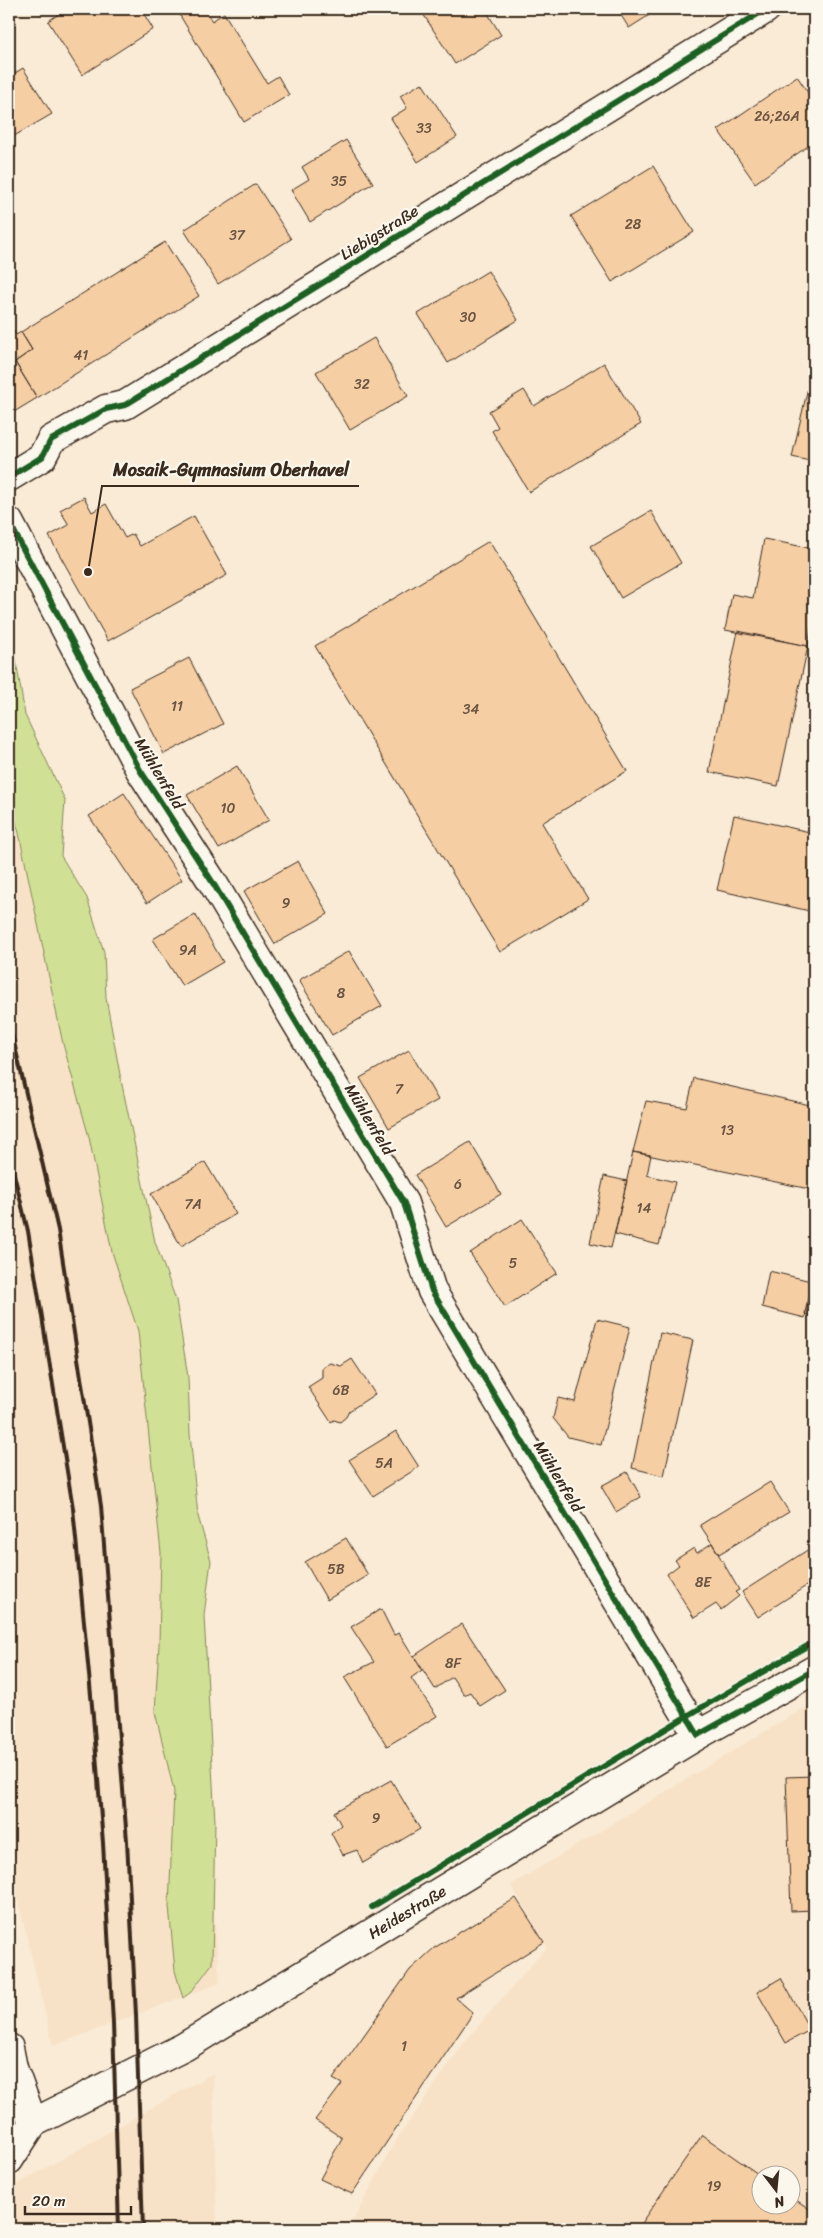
<svg xmlns="http://www.w3.org/2000/svg" width="823" height="2238" font-family="Sriracha,sans-serif">
<rect width="100%" height="100%" fill="#f9ebd6"/>
<filter id="ink" filterUnits="userSpaceOnUse"><feTurbulence type="fractalNoise" baseFrequency=".02" numOctaves="2"/><feDisplacementMap in="SourceGraphic" scale="10" xChannelSelector="R" yChannelSelector="G"/><feConvolveMatrix kernelMatrix="1 2 1 2 8 2 1 2 1" color-interpolation-filters="sRGB"/></filter>
<g filter="url(#ink)">
<path fill="#f8e2c7" fill-rule="evenodd" d="M9 702 175 1451 220 1983 53 2046 17 1896 9 1790Z
M814 1702V2229H349L393 2145 466 2040 547 1947 511 1885ZM760 2176H790V2206H760Z
M213 2073 217 2229H9V2189Z"/>
<path fill="#d0e195" stroke="#86865a" d="M9 618 25 715 65 800 61 856 87 898 104 952 106 998 121 1080 155 1242 176 1300 188 1377 190 1434 198 1516 211 1561 204 1615 215 1822 212 1964 191 1992 183 1998 175 1971 169 1906 174 1791 155 1712 159 1645 161 1553 138 1331 112 1252 89 1137 63 1044 19 833 9 797Z"/>
<path fill="#f5cea4" stroke="#3b2a1e" d="M67 9H141L153 29 82 75 48 21Z
M176 9H205L212 21 224 13 267 83 278 76 289 95 244 122Z
M420 9H485L501 35 455 64Z
M617 9H659L629 28Z
M23 68 52 114 9 139V77Z
M797 76 814 102V142L755 183 718 130Z
M422 83 457 137 418 162 391 118 407 108 400 96Z
M346 140 373 183 310 222 291 190 309 179 302 167Z
M653 166 694 232 612 282 571 216Z
M256 184 291 239 218 284 184 230Z
M165 242 199 296 37 398 15 362 32 350 21 332Z
M488 271 518 320 448 363 418 314Z
M9 323 16 335 21 332 32 350 15 362 37 398 9 415Z
M374 338 408 396 350 430 316 372Z
M814 361V462L792 457Z
M604 363 641 424 529 492 492 431 498 427 489 411 524 390 534 406Z
M84 497 92 512 106 504 125 538 133 534 140 546 194 516 227 575 108 641 49 536 69 525 60 510Z
M651 511 681 563 621 598 591 546Z
M764 539 814 549V612L808 646 725 630 732 594 753 598Z
M489 541 627 771 542 823 588 899 500 952 315 646Z
M738 631 808 646 778 786 709 772Z
M189 658 223 724 164 754 130 688Z
M237 766 269 820 219 849 187 795Z
M124 793 182 880 147 903 89 816Z
M734 815 814 833V912L717 890Z
M298 861 328 914 275 944 244 891Z
M195 914 223 962 182 986 153 939Z
M349 951 382 1006 332 1035 299 980Z
M409 1050 438 1100 389 1128 360 1078Z
M694 1078 814 1106V1190L633 1152 646 1101 687 1108Z
M470 1142 501 1194 446 1227 415 1175Z
M633 1152 651 1155 647 1175 675 1182 659 1245 615 1234Z
M205 1162 236 1214 181 1246 151 1194Z
M604 1176 627 1181 611 1248 590 1243Z
M522 1219 557 1273 505 1307 470 1253Z
M769 1271 811 1281 805 1318 762 1307Z
M811 1281H814V1317L805 1314Z
M597 1319 630 1327 601 1445 568 1437 553 1418 558 1398 575 1402Z
M660 1333 693 1340 664 1476 632 1468Z
M352 1359 375 1394 349 1411 346 1417 340 1422 334 1420 331 1422 308 1387 322 1378V1367L330 1363 341 1366Z
M396 1431 419 1467 373 1496 349 1460Z
M627 1472 641 1497 616 1512 601 1486Z
M770 1482 789 1512 719 1554 700 1525Z
M346 1538 368 1575 327 1600 305 1562Z
M712 1543 739 1590 735 1592 739 1596 721 1610 716 1604 694 1618 667 1574 679 1565 675 1560 694 1548 697 1553Z
M809 1549 814 1557V1581L758 1617 742 1592Z
M381 1609 394 1635 399 1633 422 1670 411 1678 437 1716 387 1746 344 1677 374 1662 351 1627Z
M462 1624 505 1690 480 1706 470 1692 464 1695 452 1677 435 1689 414 1656Z
M814 1776V1910L791 1911 786 1777Z
M391 1780 420 1829 363 1863 357 1850 343 1855 331 1833 341 1825 334 1812Z
M516 1898 544 1942 456 1998 473 2013 352 2194 320 2179 342 2138 315 2120 342 2084 333 2079 410 1970 434 1948Z
M781 1978 810 2030 786 2043 757 1992Z
M702 2135 761 2176 760 2206H790V2196L814 2212V2229H637Z"/>
<g fill="none" stroke-linecap="round" stroke-linejoin="round">
<defs>
<g id="street">
<path d="M9 477 42 457 51 440 106 409 125 405 766 9"/>
<path d="M9 522 140 770 213 883 404 1203 432 1291 698 1735"/>
<path d="M9 2048 13 2068 33 2123"/>
<path id="s1" d="M9 2160 33 2123 184 2047 698 1735 814 1670"/>
</g>
</defs>
<use href="#street" stroke="#3b2a1e" stroke-width="31"/>
<use href="#street" stroke="#fbf7ec" stroke-width="28"/>
<path stroke="#3b2a1e" stroke-width="4" d="M9 1021 58 1230 101 1506 127 1841 136 2015 143 2229
M9 1154 28 1231 73 1508 93 1716 103 1843 113 2023 119 2229"/>
<defs>
<path id="cycleway" d="M9 477 42 457 51 440 106 409 125 405 766 9
M9 522 140 770 213 883 404 1203 432 1291 698 1735 814 1670
M372 1907 687 1716 814 1642"/>
</defs>
<use href="#cycleway" stroke="#fbf7ec" stroke-width="9"/>
<use href="#cycleway" stroke="#1b5e20" stroke-width="6"/>
</g>
</g>
<g text-anchor="middle" stroke-width="4.5" stroke-linejoin="round" paint-order="stroke">
<g font-size="14" fill="#6a5340">
<text x="777" y="121">26;26A</text>
<text x="424" y="133">33</text>
<text x="339" y="186">35</text>
<text x="633" y="229">28</text>
<text x="237" y="240">37</text>
<text x="468" y="322">30</text>
<text x="81" y="360">41</text>
<text x="362" y="389">32</text>
<text x="177" y="711">11</text>
<text x="471" y="714">34</text>
<text x="228" y="813">10</text>
<text x="286" y="908">9</text>
<text x="188" y="955">9A</text>
<text x="341" y="998">8</text>
<text x="399" y="1094">7</text>
<text x="727" y="1135">13</text>
<text x="458" y="1189">6</text>
<text x="193" y="1209">7A</text>
<text x="644" y="1213">14</text>
<text x="513" y="1268">5</text>
<text x="341" y="1395">6B</text>
<text x="384" y="1468">5A</text>
<text x="336" y="1574">5B</text>
<text x="703" y="1587">8E</text>
<text x="453" y="1668">8F</text>
<text x="376" y="1823">9</text>
<text x="404" y="2051">1</text>
<text x="714" y="2191">19</text>
</g>
<g font-size="16" fill="#3b2a1e" stroke="#fbf7ec">
<text transform="translate(379 232) rotate(-32)" y="6">Liebigstraße</text>
<text transform="translate(160 773) rotate(59)" y="6">Mühlenfeld</text>
<text transform="translate(370 1119) rotate(59)" y="6">Mühlenfeld</text>
<text transform="translate(559 1476) rotate(59)" y="6">Mühlenfeld</text>
<text dy="6" stroke="none"><textPath href="#s1" startOffset="474">Heidestraße</textPath></text>
</g>
</g>
<path fill="none" stroke="#3b2a1e" stroke-width="2" d="M88 572L102 486H359"/>
<circle fill="#3b2a1e" stroke="#fbf7ec" stroke-width="2" cx="88" cy="572" r="5"/>
<g font-size="18" text-anchor="middle" font-weight="bold" fill="#3b2a1e" stroke="#fbf7ec" stroke-width="4.5" stroke-linejoin="round" paint-order="stroke">
<text x="231" y="476">Mosaik-Gymnasium Oberhavel</text>
</g>
<rect width="823" height="2238" fill="none" stroke="#fbf7ec" stroke-width="30"/>
<rect x="15" y="15" width="793" height="2208" fill="none" stroke="#3b2a1e" stroke-width="2" filter="url(#ink)"/>
<g transform="translate(776 2190) rotate(164)"><circle r="24" fill="#fbf7ec" stroke="#aea59a"/>
<path d="M0-4L9 19L0 12L-9 19Z" fill="#3b2a1e"/>
<text y="-8" font-size="14" font-weight="bold" text-anchor="middle" fill="#3b2a1e">N</text>
</g>
<path d="M25 2206v8h106v-8" fill="none" stroke="#3b2a1e" stroke-width="2.5"/>
<text x="32" y="2206" font-size="15" fill="#3b2a1e" stroke="#fbf7ec" stroke-width="4" paint-order="stroke">20 m</text>
</svg>
